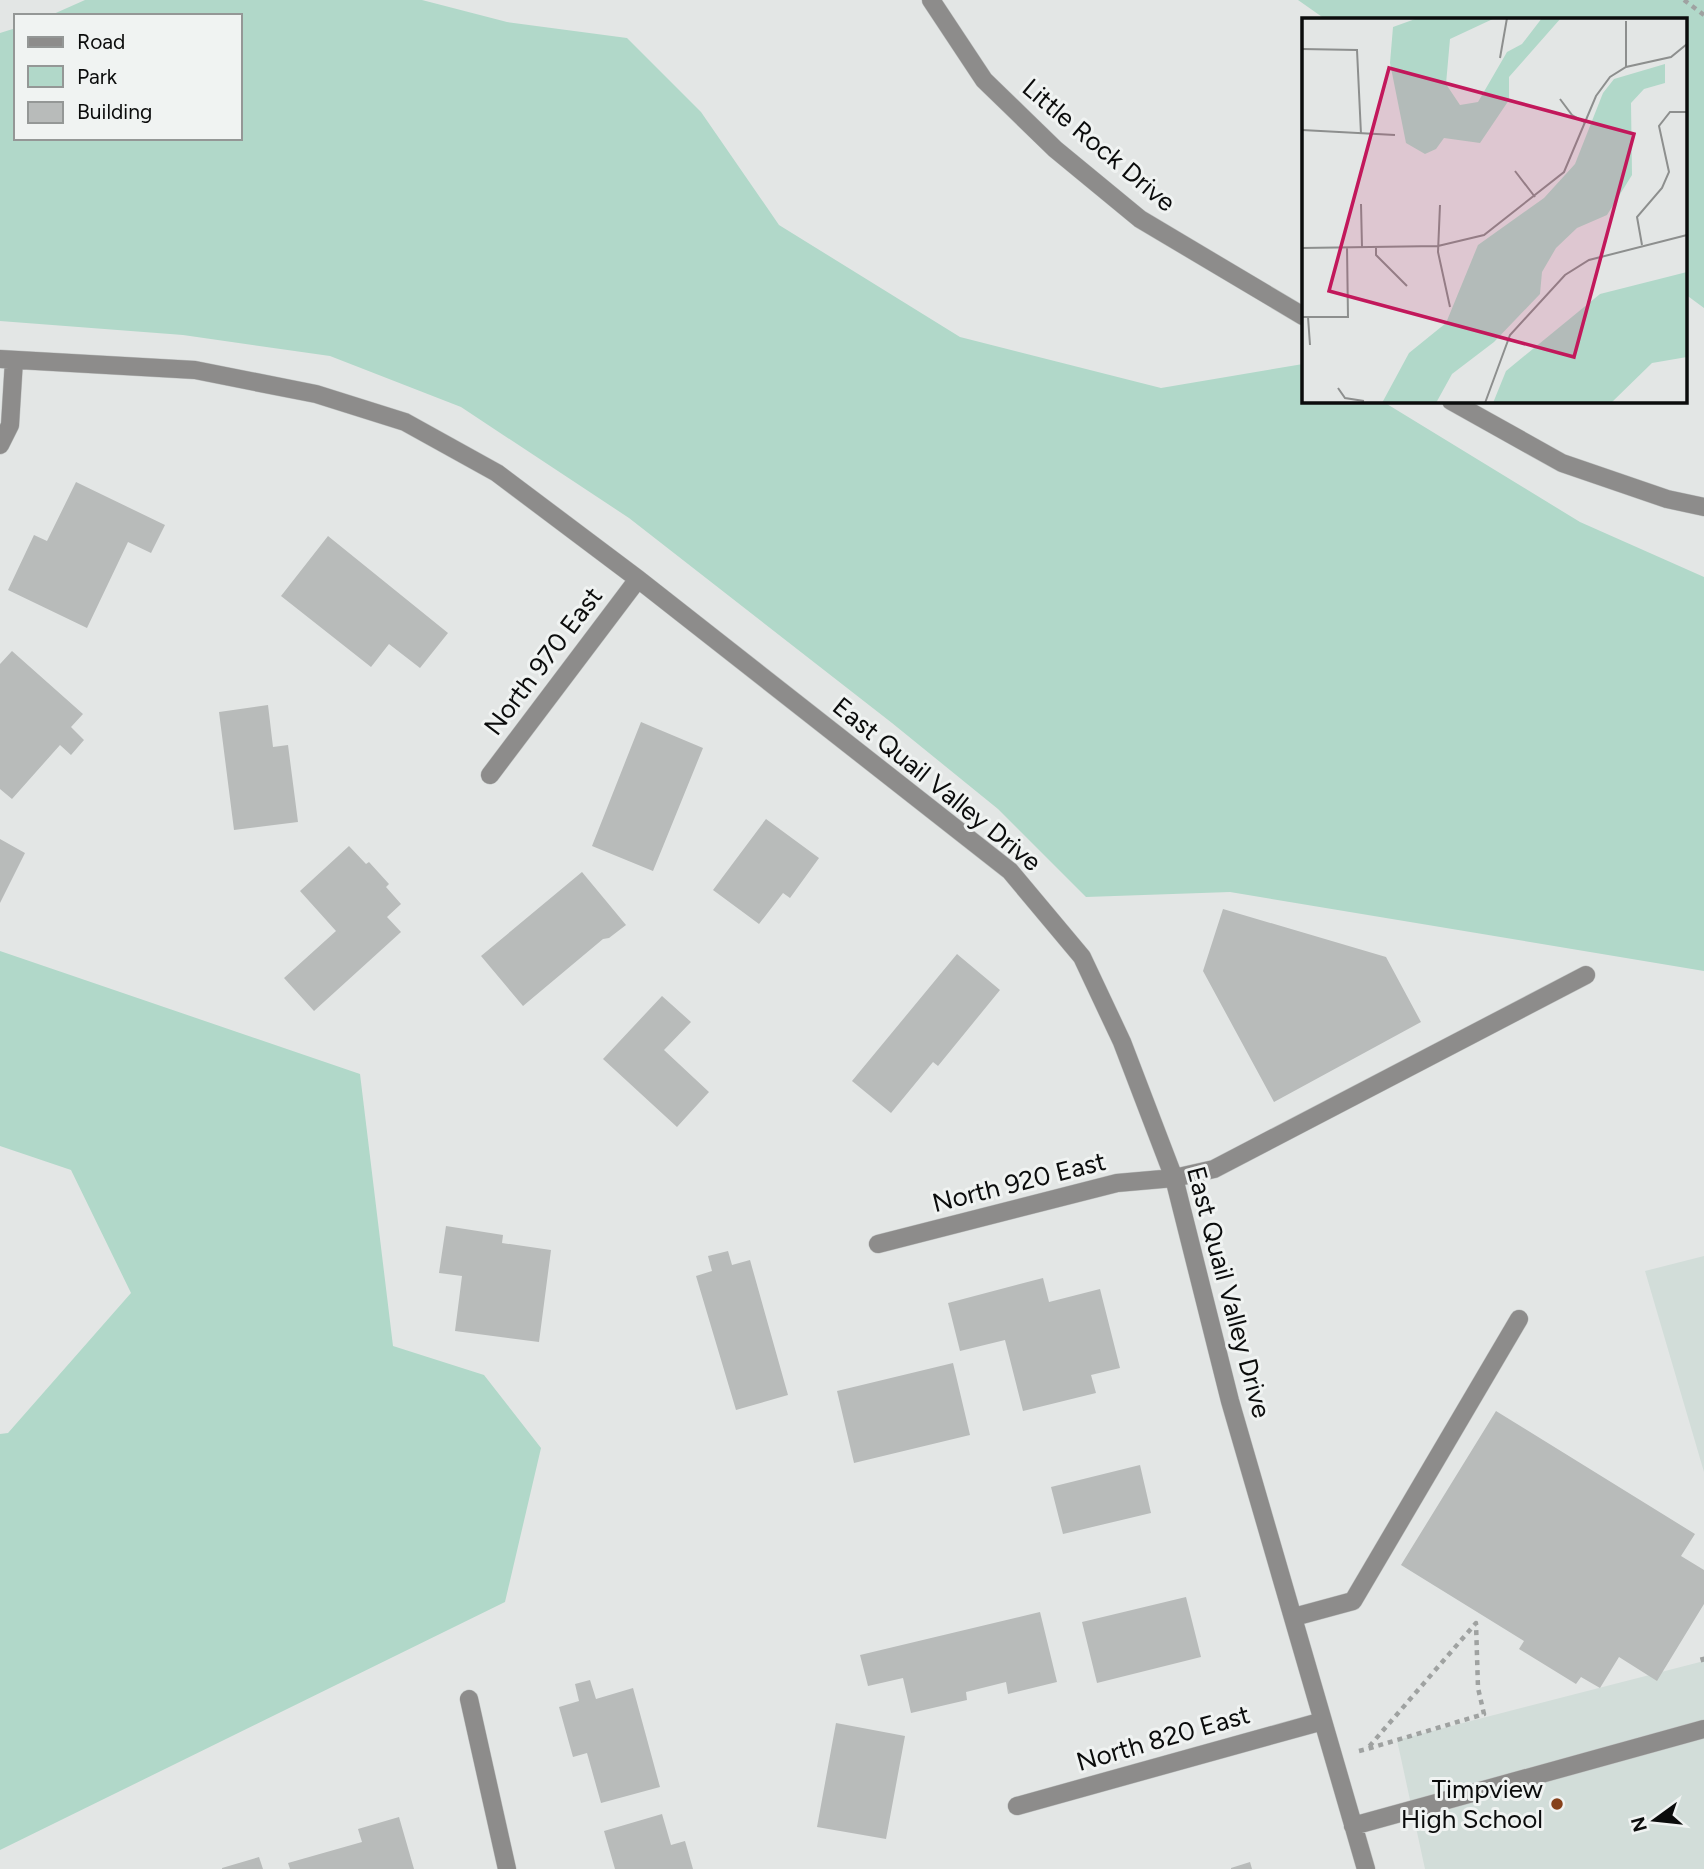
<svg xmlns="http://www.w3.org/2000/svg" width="1704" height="1869" font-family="Figtree,sans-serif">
<rect width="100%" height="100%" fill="#e3e6e5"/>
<path fill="#d2ddd9" d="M1704 1256V1472L1645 1271Z
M1704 1661V1869H1425L1397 1740Z"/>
<path fill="#b1d8c9" d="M85 0H422L507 22 627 38 701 112 779 225 960 337 1161 388 1303 364V401H1382L1580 522 1704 577V971L1230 892 1086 897 998 809 892 723 629 518 461 407 330 356 183 335 0 321V33L16 28V138H240V16H49Z
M1298 0H1704V308L1685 294V19H1325Z
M0 951 360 1074 393 1346 484 1375 541 1448 505 1602 0 1850V1434L8 1433 131 1293 71 1170 0 1146Z"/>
<path fill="#b8bbba" d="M76 482 165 525 151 553 128 542 87 628 8 590 34 535 47 541Z
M328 536 448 633 420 668 389 644 371 667 281 596Z
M12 651 83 714 71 727 84 740 71 755 60 745 12 799 0 789V664Z
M268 705 273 747 288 745 298 822 234 830 219 712Z
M641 722 703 748 653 871 592 846Z
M766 819 819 858 790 898 783 893 759 924 713 890Z
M0 839 25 853 0 903Z
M349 846 366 864 369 862 389 884 386 887 401 904 387 917 401 932 314 1011 284 978 336 931 300 891Z
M582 872 626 925 609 938 603 939 523 1006 481 956Z
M1223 909 1386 957 1421 1022 1274 1102 1203 971Z
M957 954 1000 990 938 1066 933 1062 891 1113 852 1081Z
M662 996 691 1022 664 1050 709 1092 677 1127 603 1059Z
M446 1226 503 1235 502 1243 551 1250 539 1342 455 1331 462 1276 439 1273Z
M728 1251 732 1265 750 1260 788 1395 736 1410 696 1276 712 1271 708 1256Z
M1043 1278 1049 1302 1100 1289 1120 1368 1091 1375 1096 1393 1023 1411 1005 1340 960 1351 948 1303Z
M953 1363 970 1435 854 1463 837 1391Z
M1496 1411 1695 1534 1681 1556 1704 1570V1604L1657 1681 1619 1657 1600 1688 1581 1677 1576 1684 1519 1649 1524 1641 1401 1565Z
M1140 1465 1151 1513 1063 1534 1051 1487Z
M1186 1597 1201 1657 1097 1683 1082 1622Z
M1040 1612 1057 1682 1008 1694 1006 1682 966 1692 967 1700 911 1713 903 1678 868 1686 860 1655Z
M590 1680 596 1699 633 1688 660 1787 601 1803 587 1753 573 1757 559 1707 579 1701 575 1684Z
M836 1723 905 1736 886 1839 817 1827Z
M662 1814 671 1845 685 1841 693 1869H615L604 1831Z
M399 1817 414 1869H290L288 1863 362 1842 358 1829Z
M259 1857 263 1869H222V1868Z
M1250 1862 1252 1869H1231V1868Z"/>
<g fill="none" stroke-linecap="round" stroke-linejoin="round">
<defs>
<path id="minor" d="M931 0 984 80 1055 149 1140 219 1303 316
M0 359 195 370 316 394 405 422 497 473 638 579 1010 871 1082 957 1122 1042 1174 1178 1230 1401 1366 1869
M1451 401 1562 463 1667 499 1704 507
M0 445 10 425 14 360
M490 775 638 579
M878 1244 1117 1183 1174 1178 1214 1169 1586 975
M1294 1617 1353 1601 1519 1319
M469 1699 507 1869
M1017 1806 1323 1721
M1353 1826 1704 1729"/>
</defs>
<use href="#minor" stroke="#c0c3c2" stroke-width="19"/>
<path stroke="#9fa2a1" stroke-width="4.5" stroke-dasharray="5 5" stroke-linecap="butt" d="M1684 0 1704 15
M1702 1657 1704 1664
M1359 1751 1367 1749 1484 1714 1478 1688 1476 1623 1367 1749"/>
<use href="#minor" stroke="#8d8c8b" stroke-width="18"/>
</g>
<circle fill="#86411b" stroke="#f0f3f2" stroke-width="2.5" cx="1557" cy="1804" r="7"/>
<g text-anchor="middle" stroke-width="6" stroke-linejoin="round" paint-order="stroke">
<g font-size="26" fill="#0b0c0c" stroke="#f0f3f2">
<text transform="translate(1099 145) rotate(40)" y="9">Little Rock Drive</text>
<text transform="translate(543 661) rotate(-53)" y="9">North 970 East</text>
<text transform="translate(937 784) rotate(39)" y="9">East Quail Valley Drive</text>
<text transform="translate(1019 1182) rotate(-14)" y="9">North 920 East</text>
<text transform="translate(1229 1292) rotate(75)" y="9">East Quail Valley Drive</text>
<text transform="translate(1163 1738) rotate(-16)" y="9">North 820 East</text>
</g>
<g font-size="26" fill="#0b0c0c" stroke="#f0f3f2" text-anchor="end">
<text x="1543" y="1798">Timpview<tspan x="1543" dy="30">High School</tspan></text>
</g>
</g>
<g transform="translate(1302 18)">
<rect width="385" height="385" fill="#e3e6e5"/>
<path d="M116 0H193L148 21 144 66 158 87 176 84 205 34 220 26 240 0H259L207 59V82L178 125 142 120 134 131 123 136 104 125 88 45 91 9ZM363 46V65L342 71 329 85 330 157 305 197 275 210 254 230 240 254 238 276 192 324 150 356 134 385H80L107 335 144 305 176 227 242 180 273 146 301 75 312 61ZM385 254V339L350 345 309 385H191L204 353 298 276Z" fill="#b1d8c9"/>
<path fill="none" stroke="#8d8f8e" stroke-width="2" d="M0 31 55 32 59 116M198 40 205 0M324 49V3M258 81 270 97 284 105M0 112 93 117M213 153 233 179M59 186 60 229M138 187 136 234 148 289M340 227 335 199 360 170 367 154 357 108 368 94H385M74 228V237L105 268M0 230 136 228 182 217 262 154 294 78 308 59 324 49 369 39 385 26M0 299H46L45 229M6 299 8 327M36 370 43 380 62 383M183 385 208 317 263 257 287 242 385 217"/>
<path fill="#c2185b" fill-opacity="0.15" stroke="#c2185b" stroke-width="3.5" d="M87 50 332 116 272 339 27 273Z"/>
<rect width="385" height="385" fill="none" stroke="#0b0c0c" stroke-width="3.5"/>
</g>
<rect x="14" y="14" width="228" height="126" fill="#f0f3f2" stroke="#949796" stroke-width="2"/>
<rect x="28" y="37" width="35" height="10" fill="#8d8c8b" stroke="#949796" stroke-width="2"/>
<text x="77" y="49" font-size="21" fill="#0b0c0c">Road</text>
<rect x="28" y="66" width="35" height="21" fill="#b1d8c9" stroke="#949796" stroke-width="2"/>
<text x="77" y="84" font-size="21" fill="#0b0c0c">Park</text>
<rect x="28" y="102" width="35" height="21" fill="#b8bbba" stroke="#949796" stroke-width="2"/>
<text x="77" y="119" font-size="21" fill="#0b0c0c">Building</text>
<g transform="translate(1655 1820) rotate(255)" stroke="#f0f3f2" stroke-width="5" paint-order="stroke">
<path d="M0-5L12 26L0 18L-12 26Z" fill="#0b0c0c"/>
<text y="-10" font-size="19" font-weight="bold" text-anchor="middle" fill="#0b0c0c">N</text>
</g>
</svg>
